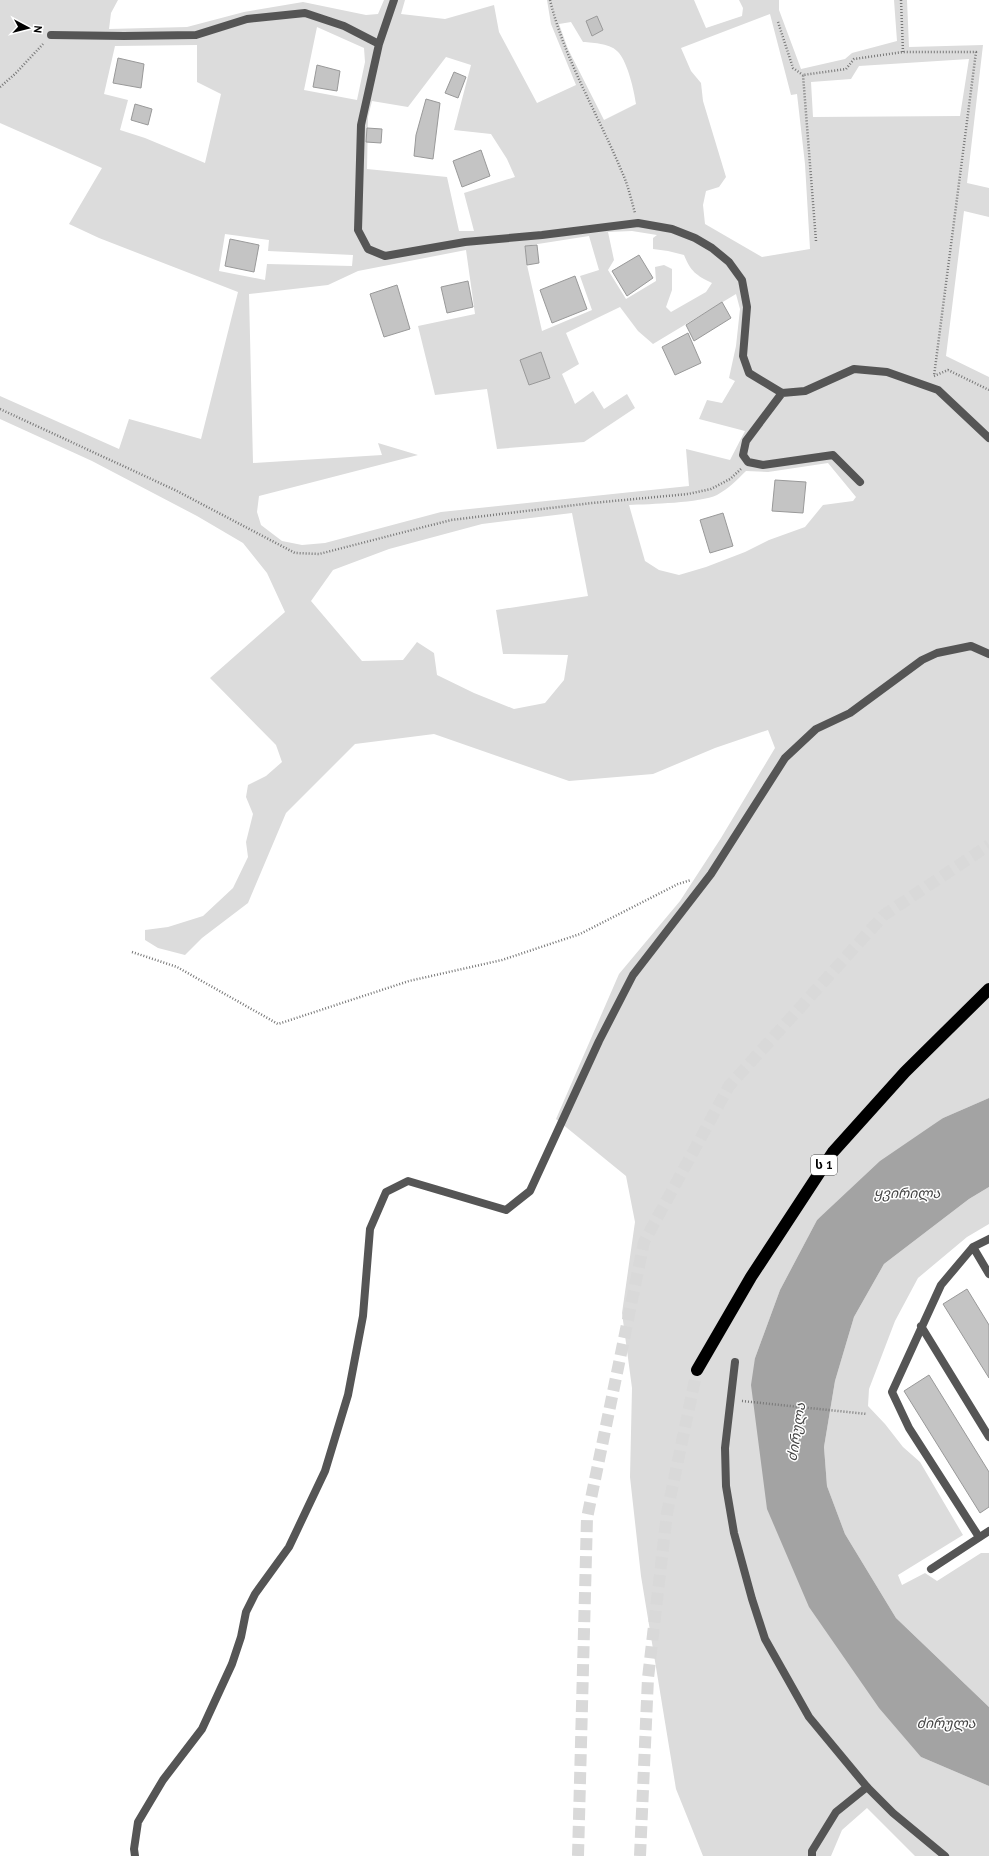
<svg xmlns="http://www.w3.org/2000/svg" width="989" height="1856" font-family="'PT Sans','Noto Sans Georgian',sans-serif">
<rect width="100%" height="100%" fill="#fff"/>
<path fill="#dcdcdc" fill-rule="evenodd" d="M0 0H118L111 13 109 29 187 27 244 12 303 2 366 15 378 14 384 0H405L401 14 445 19 494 5 499 32 537 103 576 85 551 24 547 0H694L706 28 742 16 743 8 739 0H779V10L801 69 845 59 852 53 897 41 894 0H907L909 47 983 45 967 183 989 188V217L964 211 946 356 989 377V1098L943 1118 817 1220 780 1290 755 1358 921 1757 989 1786V1856H915L867 1808 842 1830 831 1856H703L676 1789 641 1576 630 1477 632 1388 622 1313 635 1222 626 1176 556 1119 619 974 680 901 721 838 775 748 768 730 715 748 653 774 569 781 434 734 355 744 286 813 248 903 202 938 185 955 158 948 145 940V930L168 927 203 916 233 888 248 857 246 842 253 814 246 797 248 785 266 776 282 762 276 745 210 678 285 612 267 573 243 543 197 516 92 461 0 419V396L119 449 129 419 201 439 238 292 99 238 69 224 102 168 0 123ZM770 14 791 95 797 94 805 164 810 249 762 257 705 224 703 205 706 191 719 187 726 177 703 101 701 83 691 71 681 48ZM571 22 583 42C594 43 611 43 619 53 628 64 634 90 636 104L604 120 568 49 559 24ZM317 27 364 48 365 62 357 100 304 90ZM197 45V82L221 94 205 163 145 138 120 130 128 100 104 94 115 46ZM446 57 471 65 454 130 491 134 507 159 515 177 464 193 474 231H459L447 177 367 169 368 117 372 101 408 107ZM969 59 960 116 813 117 811 82 851 79 859 66ZM632 231 657 235 653 238V249L668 251 684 255C691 272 696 275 712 283L706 292 671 312 666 307 672 290V269L664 265 655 267 656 281 626 299 608 270 614 260 608 232ZM225 234 269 240 268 251 353 255 352 266 267 264 265 280 219 271ZM589 236 599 270 580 276 592 310 542 331 527 265 525 246ZM466 250 475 314 418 326 435 395 487 389 497 449 584 442 635 408 627 394 604 409 593 391 575 404 562 374 579 364 566 333 620 307 638 331 653 344 736 294 740 309 736 346 729 378 735 381 722 403 707 400 699 419 745 431 730 460 686 449 689 486 441 512 325 543 302 545 282 541 261 525 257 512 259 496 418 455 378 443 382 455 253 463 249 294 328 285 358 271ZM828 463 856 497 853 501 823 505 805 527 769 540 745 552 706 567 679 575 659 570 645 561 629 505C650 504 700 503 717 495 728 489 737 480 746 471L768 472ZM572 513 588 596 496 610 503 654 568 655 564 680 545 703 514 709 474 693 437 675 434 653 417 642 403 660 362 661 311 601 333 570 389 549 482 524Z
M989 1187V1224L967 1237 918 1278 895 1321 869 1389 868 1406 885 1424 903 1447 920 1462 963 1535 898 1575 902 1585 925 1573 937 1581 981 1553H989V1707L896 1618 845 1534 827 1486 824 1447 835 1381 854 1317 884 1264 969 1199Z"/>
<path fill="#a3a3a3" d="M989 1098V1187L969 1199 884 1264 854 1317 835 1381 824 1447 827 1486 845 1534 896 1618 989 1707V1786L921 1757 879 1708 809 1607 767 1509 751 1385 755 1358 780 1290 817 1220 880 1161 943 1118Z"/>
<path fill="#c4c4c4" stroke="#999" d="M597 16 603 30 592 36 586 21Z
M118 58 144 64 141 88 113 83Z
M317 65 340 71 337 91 313 87Z
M454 72 466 77 458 98 445 93Z
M426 99 440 103 433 159 414 156 416 135Z
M135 104 152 109 148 125 131 120Z
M367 128 382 129 381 143 366 142Z
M481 150 490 176 462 187 453 161Z
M230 239 259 245 254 272 225 266Z
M537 245 539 263 527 265 525 246Z
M639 255 653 278 627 296 612 271Z
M575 276 587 309 552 323 540 290Z
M468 281 473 307 447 313 441 287Z
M397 285 410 329 384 337 370 294Z
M722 302 731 318 694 341 686 325Z
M688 333 701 363 675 375 662 347Z
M541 352 550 378 529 385 520 360Z
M775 480 806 482 803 513 772 511Z
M723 513 733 546 710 553 700 520Z
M967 1289 989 1325V1378L943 1304Z
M929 1375 989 1472V1507L980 1513 904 1391Z"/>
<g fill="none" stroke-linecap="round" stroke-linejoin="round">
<path stroke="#d9d9d9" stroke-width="12" stroke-dasharray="12 6" stroke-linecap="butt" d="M578 1856 587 1518 644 1242 729 1086 884 915 989 845
M640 1856 648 1678 667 1513 697 1370"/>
<defs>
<path id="motorway" d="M697 1370 751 1277 833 1152 905 1072 989 989"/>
</defs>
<use href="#motorway" stroke="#dbdbdb" stroke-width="14"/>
<path stroke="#777" stroke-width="2.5" stroke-dasharray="1 2" stroke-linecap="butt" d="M550 0C565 61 598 114 622 172 628 185 631 199 635 213
M901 0 903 52
M778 22 793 68 803 75
M0 87 15 74 43 44
M816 241 803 75 846 69 854 59 903 52H976L934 376
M934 376 948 370 989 390
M0 409 175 490 295 553 319 554 451 520 592 503 688 494 711 489 730 479 741 469
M132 952 177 967 278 1024 409 981 502 960 580 934 678 884 691 880
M742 1401 867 1414"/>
<path stroke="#555" stroke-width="8" d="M931 1569 989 1531"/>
<path stroke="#555" stroke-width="8" d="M394 0 379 44 361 125 358 230 368 249 385 256 465 242 542 235 638 223 672 229 695 238 712 248 729 262 742 280 747 307 743 356 749 373 782 393
M51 35 124 36 196 35 247 19 305 13 344 26 379 44
M860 482 833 455 763 465 748 462 743 455 746 441 782 393 805 391 854 369 887 372 938 390 989 438
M973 1247 989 1274
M921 1326 989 1437
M735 1362 725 1448 726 1486 734 1533 752 1599 765 1639 809 1717 867 1787
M979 1537 909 1428 892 1392 941 1285 973 1247 989 1239
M135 1856 134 1849 138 1822 163 1780 202 1729 232 1664 241 1637 246 1612 255 1594 289 1547 325 1471 348 1395 363 1316 370 1229 386 1192 408 1181 506 1210 530 1191 599 1041 633 975 711 874 785 758 816 729 850 713 922 660 937 653 971 646 989 654"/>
<path stroke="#555" stroke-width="8" d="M812 1856V1851L836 1812 867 1787 893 1813 945 1856"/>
<use href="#motorway" stroke="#000" stroke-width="12"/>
</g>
<g text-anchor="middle" stroke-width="3" stroke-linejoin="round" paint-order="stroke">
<rect fill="#fff" stroke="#4c4c4c" stroke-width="1" x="811" y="1155" width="26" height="20" rx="3"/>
<g font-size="12" font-weight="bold" fill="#000">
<text x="824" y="1169">ს 1</text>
</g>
<g font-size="14" font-style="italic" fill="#444" stroke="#fff">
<text x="907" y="1198">ყვირილა</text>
<text transform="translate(796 1432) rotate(-81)" y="5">ძირულა</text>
<text x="946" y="1728">ძირულა</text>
</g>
</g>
<g transform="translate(28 28) rotate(97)" stroke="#ffffff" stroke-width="3" paint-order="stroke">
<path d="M0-3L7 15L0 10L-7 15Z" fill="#000000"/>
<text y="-6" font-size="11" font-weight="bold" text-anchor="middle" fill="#000000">N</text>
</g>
</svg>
